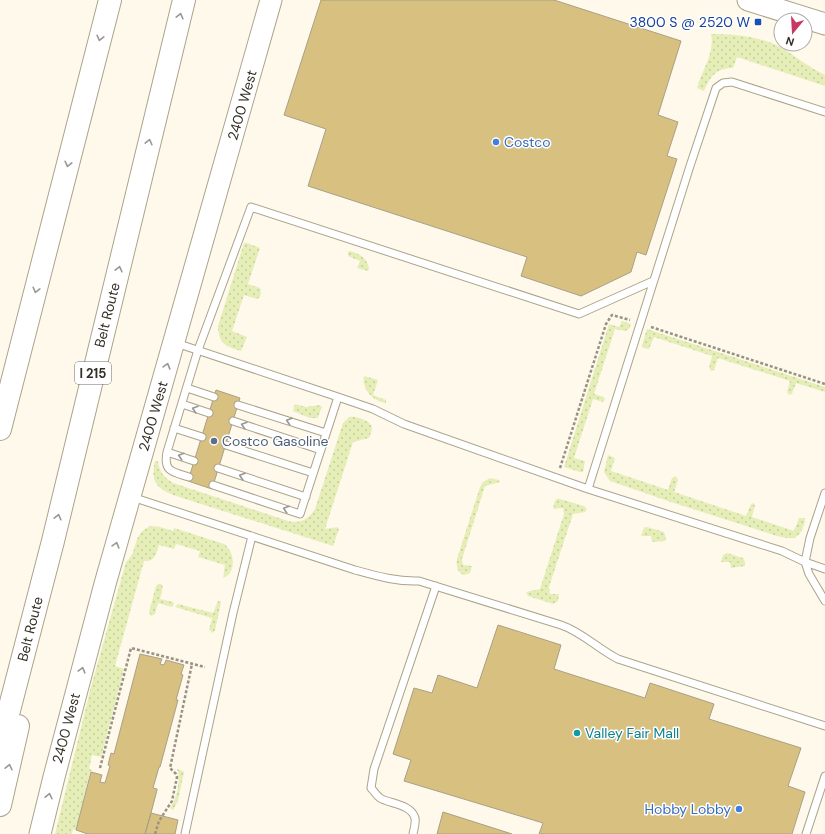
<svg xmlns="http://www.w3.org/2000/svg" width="825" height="834" font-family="'DM Sans',sans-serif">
<defs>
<pattern id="grass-dots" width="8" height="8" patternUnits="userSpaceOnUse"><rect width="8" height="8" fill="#e6eeb8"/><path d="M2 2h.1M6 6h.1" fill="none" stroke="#c6cc9e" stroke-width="1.8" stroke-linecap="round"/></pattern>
</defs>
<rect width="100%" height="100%" fill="#fef9ea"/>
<path fill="url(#grass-dots)" d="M711 34C734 34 759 36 780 47 796 56 808 67 825 75V86L737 57 733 68C716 68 710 77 704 91L697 88C702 70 715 54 711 34Z
M244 243H247L260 248 248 284 260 288 261 291 260 297 257 299 244 295 232 331 247 337 241 351C225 346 219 344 218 326Z
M350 251C360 254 367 258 369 268L368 271 357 268 360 261 348 256V252Z
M622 321 631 324 629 329 625 331 615 329 594 394 604 397 605 400 603 402 593 399 574 458 585 461 583 472H580L564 467 609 324 619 327Z
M647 329 825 387V392L796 383 792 394 789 395 787 392 790 381 718 358 714 370 711 371 709 368 712 356 654 337 649 349 643 348 642 345Z
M364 376 378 380 373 395 386 400V403C374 402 361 389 364 376Z
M295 404 306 407 320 405 322 407 318 417 317 418H310L293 411Z
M349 417C355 416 371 420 372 428 372 431 370 435 369 438L353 442 325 529 337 527 339 529 333 546 173 495C154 487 151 480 155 461H158C159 471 164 478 173 483L288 521C300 524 309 519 315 509L343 423Z
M608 455 615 458 611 471 668 490 672 478 676 476 678 480 674 492 746 516 751 504 753 503 755 505 752 517 794 531 799 518H805C805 521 805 523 803 527 798 541 790 539 777 536L668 501 610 481 604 472Z
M490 478 499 480 500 482 485 486 462 559 463 565 472 566 470 573 464 575C457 572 456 566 457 559L480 487 483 482Z
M557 499H560L584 506 587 509 585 512 573 514 549 587 550 594H559L558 601 553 604 528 596 526 592 540 589 564 514 563 508 553 509 555 501Z
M151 526 160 527 173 531 174 528 224 544C235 551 237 573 223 578L225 565 198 557 200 551 176 544 174 549 159 545C156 554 155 562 144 561L115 666 124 669 101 757 92 755 89 769 92 770 91 772H90L76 830 73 829 72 834H55L91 687 126 562C139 552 131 533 151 526Z
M645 527H647L664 532 666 539 665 541 652 542 651 536H641L643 530Z
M727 553 743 558 745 562V566L731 568 730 562H721L723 555Z
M158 584H161L163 587 160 599 173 602 174 604 172 607 158 603 155 614 151 616 149 612 156 586Z
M218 601H221V603L215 630 213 633 209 630 212 618 175 607 178 604 213 613Z
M177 769 183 771 184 772 178 801 173 810 170 808C177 799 181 779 177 769Z"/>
<path fill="#d7c080" stroke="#a8a088" d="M321 0H554L681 41 658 115 678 122 667 156 677 159 646 255 637 252 631 272 581 296 521 276 527 257 308 186 326 129 284 115Z
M216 390 240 398 212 489 188 481Z
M498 625 561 645 554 669 645 698 650 683 714 704 709 719 801 748 788 786 805 792 792 834H539L543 823 404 781 411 760 393 754 414 688 432 693 438 675 477 688Z
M140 654 162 659 160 664 164 665 166 660 184 665 181 674 183 675 176 700H178L160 767H159L153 788 157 789V790L151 813 145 834H88L76 830 91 772 102 775 100 782 105 783 110 766 108 765 111 753 114 754Z
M443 812 512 834H437Z
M151 813 178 820 175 834H145Z"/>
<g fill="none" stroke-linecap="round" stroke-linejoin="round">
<defs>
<path id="lane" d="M176 343 338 397 373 409 404 424 588 489 782 551 805 562 825 569
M187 388 214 397
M182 404 209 413
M238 405 326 433
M233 421 321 450
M174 428 202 437
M226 445 313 473
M167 452 194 461
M218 468 306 497
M189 477C173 472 163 472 167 452L198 350 251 207 579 314 653 281
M213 485 300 514 338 397
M588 489 690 166 716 88 723 83 732 82 825 112
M825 493 810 538 805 562 809 574 825 601
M132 497 355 570C377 576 397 582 419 581L561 625C582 632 598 649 618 659L825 726
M185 834 233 613 252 536
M413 834C414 829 416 823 415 818 411 804 390 804 380 798 376 795 374 791 371 788L374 769 436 586
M806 834 825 776"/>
<path id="secondary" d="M748 0 825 24
M40 834 54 777 105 584 271 0"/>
<path id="highway" d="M0 429 110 0
M0 745 53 541 184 0
M0 805 18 726"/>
</defs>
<use href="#lane" stroke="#aca38c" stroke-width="9"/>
<use href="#secondary" stroke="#aca38c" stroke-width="23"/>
<use href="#highway" stroke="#aca38c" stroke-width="24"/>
<path stroke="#979286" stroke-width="2.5" stroke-dasharray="3 2" stroke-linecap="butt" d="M651 327 825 384
M560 468 606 324 612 315 630 320
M100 768 131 648 205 667
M155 834 159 821 172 801 177 777 176 774 170 768 192 664"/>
<use href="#lane" stroke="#fff" stroke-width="7"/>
<use href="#secondary" stroke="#fff" stroke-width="21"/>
<use href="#highway" stroke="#fff" stroke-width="22"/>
</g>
<defs><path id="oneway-chevron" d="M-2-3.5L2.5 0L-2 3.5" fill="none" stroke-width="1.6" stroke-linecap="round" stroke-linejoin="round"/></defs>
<g stroke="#999792">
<use href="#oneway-chevron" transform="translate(180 16) rotate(-76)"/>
<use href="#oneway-chevron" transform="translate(100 38) rotate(104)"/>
<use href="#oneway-chevron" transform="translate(149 142) rotate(-76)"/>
<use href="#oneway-chevron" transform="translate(68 164) rotate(104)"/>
<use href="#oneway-chevron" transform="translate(119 269) rotate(-76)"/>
<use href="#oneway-chevron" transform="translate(36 290) rotate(104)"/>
<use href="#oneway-chevron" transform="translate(167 366) rotate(-74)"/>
<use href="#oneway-chevron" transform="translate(195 409) rotate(-162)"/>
<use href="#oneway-chevron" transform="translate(289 421) rotate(-162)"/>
<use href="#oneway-chevron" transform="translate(244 425) rotate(-162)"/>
<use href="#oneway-chevron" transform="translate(181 456) rotate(-162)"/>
<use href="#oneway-chevron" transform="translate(242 476) rotate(-162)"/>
<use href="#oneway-chevron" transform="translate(286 509) rotate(-162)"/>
<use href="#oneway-chevron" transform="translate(58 517) rotate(-76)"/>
<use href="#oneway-chevron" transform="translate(116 545) rotate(-74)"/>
<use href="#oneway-chevron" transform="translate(82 670) rotate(-75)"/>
<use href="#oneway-chevron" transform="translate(9 767) rotate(-77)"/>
<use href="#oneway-chevron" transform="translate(49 796) rotate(-77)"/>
</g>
<rect fill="#1a4fb4" stroke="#fff" stroke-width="1.5" x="754" y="18" width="8" height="8" rx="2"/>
<g fill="#3f7fe0" stroke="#fff" stroke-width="1.5">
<circle cx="496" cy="142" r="4"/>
<circle cx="739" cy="809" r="4"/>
</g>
<circle fill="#5c6f8a" stroke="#fff" stroke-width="1.5" cx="214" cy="441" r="4"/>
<circle fill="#0f9aa8" stroke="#fff" stroke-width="1.5" cx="577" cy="733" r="4"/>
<g text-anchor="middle" stroke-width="3" stroke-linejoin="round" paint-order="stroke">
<rect fill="#fff" stroke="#706d67" stroke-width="1" x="75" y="362" width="36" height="22" rx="3"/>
<g font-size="13" font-weight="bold" fill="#332f26">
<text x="93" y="378">I 215</text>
</g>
<g font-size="14" fill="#164399" stroke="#fff" text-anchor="end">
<text x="750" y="27">3800 S @ 2520 W</text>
</g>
<g font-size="14" fill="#332f26" stroke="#fff">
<text transform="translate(242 105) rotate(-74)" y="5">2400 West</text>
<text transform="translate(107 315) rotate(-76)" y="5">Belt Route</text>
<text transform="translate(153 416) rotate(-74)" y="5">2400 West</text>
<text transform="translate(30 629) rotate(-76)" y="5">Belt Route</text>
<text transform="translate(66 728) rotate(-75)" y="5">2400 West</text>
</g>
<g font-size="14" fill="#366cbe" stroke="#fff" text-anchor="start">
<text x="504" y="147">Costco</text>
<text x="731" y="814" text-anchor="end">Hobby Lobby</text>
</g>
<g font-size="14" fill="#4e5e75" stroke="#fff" text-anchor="start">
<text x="222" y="446">Costco Gasoline</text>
</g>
<g font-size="14" fill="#0d838f" stroke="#fff" text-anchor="start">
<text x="585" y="738">Valley Fair Mall</text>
</g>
</g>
<g transform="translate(793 32) rotate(198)"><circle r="19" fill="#ffffff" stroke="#adaca8"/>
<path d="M0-3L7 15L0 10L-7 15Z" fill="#c73863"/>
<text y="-6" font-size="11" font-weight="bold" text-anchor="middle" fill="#332f26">N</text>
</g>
</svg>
